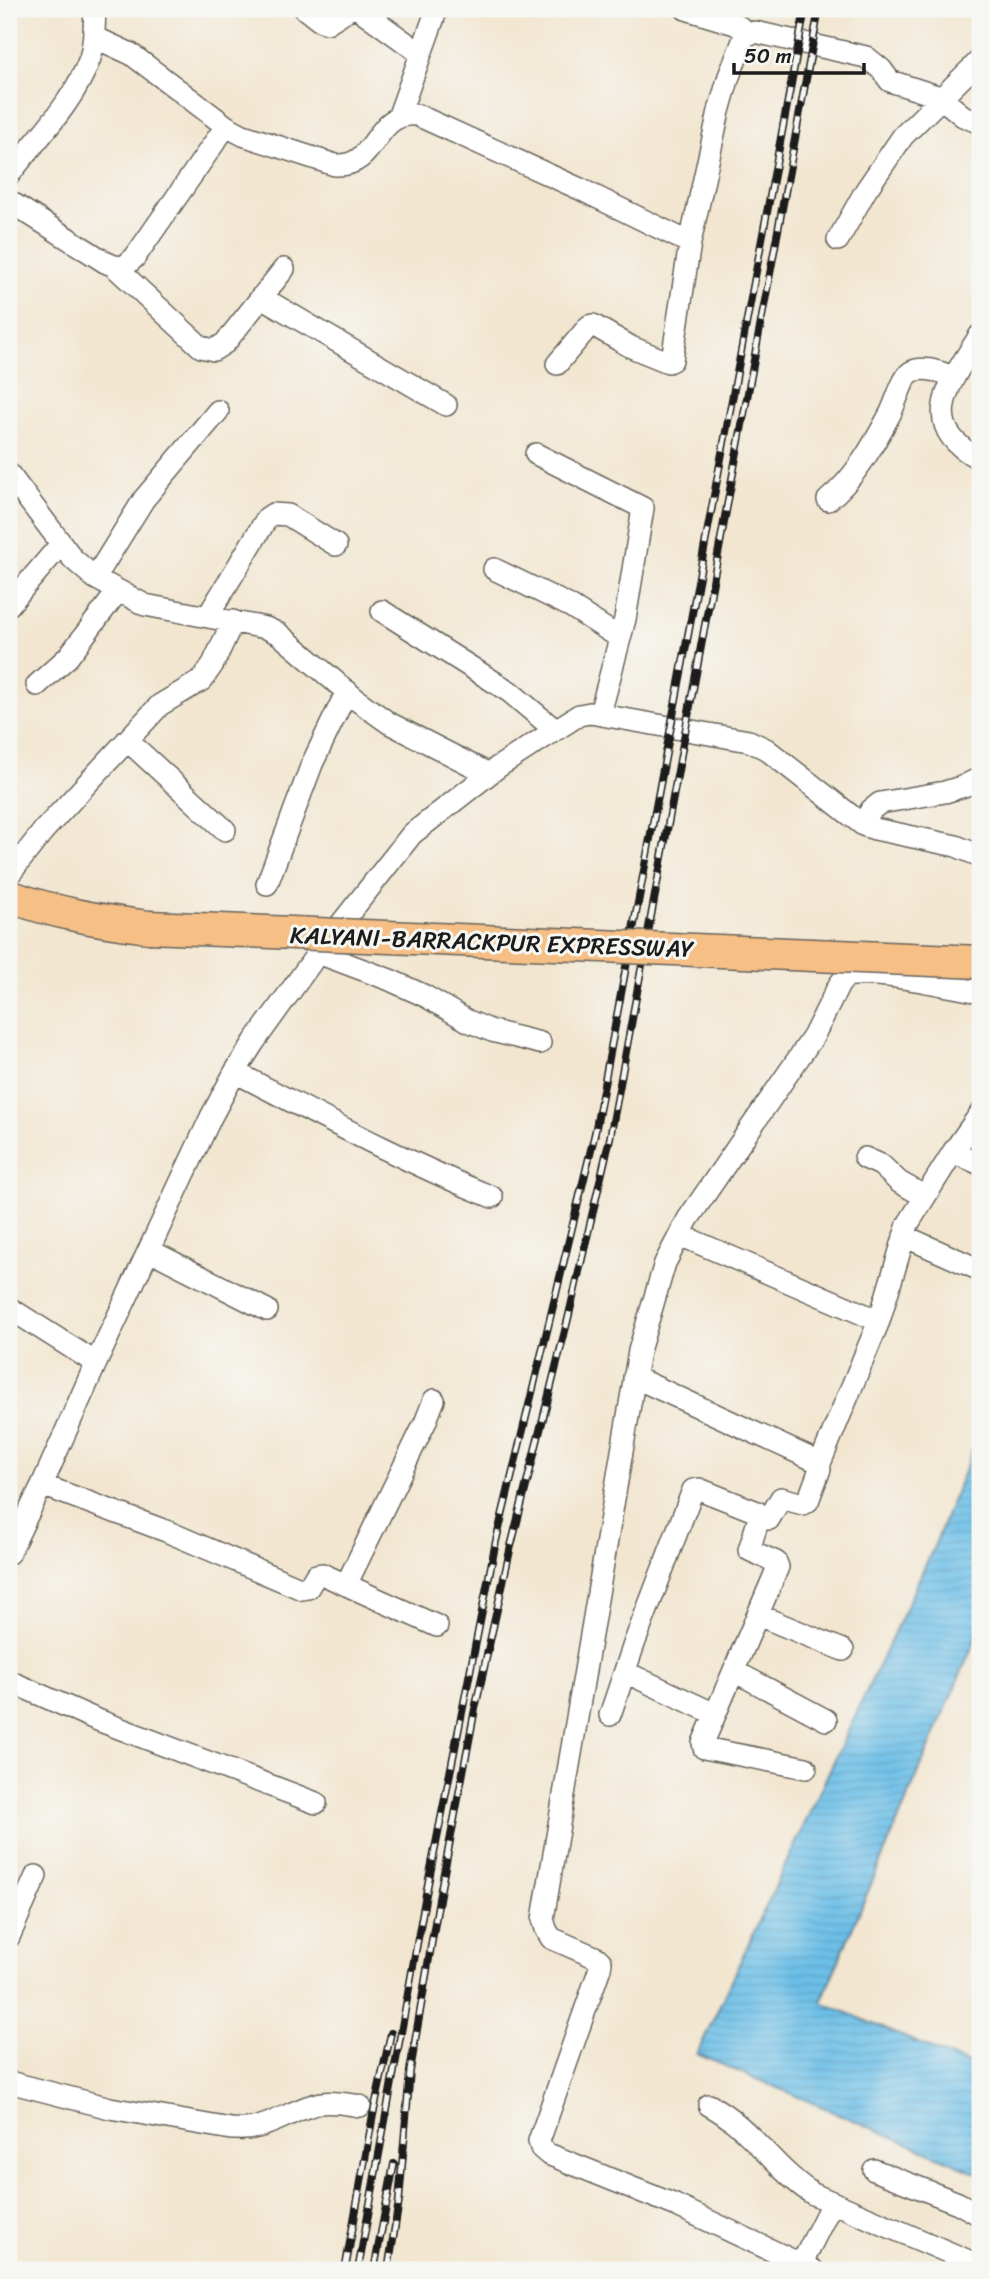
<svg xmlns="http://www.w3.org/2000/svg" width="989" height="2279" font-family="Sriracha,sans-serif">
<defs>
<pattern id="water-rules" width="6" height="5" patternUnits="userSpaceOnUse" patternTransform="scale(1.75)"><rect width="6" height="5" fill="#6cbfe8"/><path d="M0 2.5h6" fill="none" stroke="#5da4c6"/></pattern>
</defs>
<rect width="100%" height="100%" fill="#f6f6f2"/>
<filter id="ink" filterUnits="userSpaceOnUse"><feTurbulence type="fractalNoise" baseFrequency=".0143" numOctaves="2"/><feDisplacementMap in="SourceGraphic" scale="14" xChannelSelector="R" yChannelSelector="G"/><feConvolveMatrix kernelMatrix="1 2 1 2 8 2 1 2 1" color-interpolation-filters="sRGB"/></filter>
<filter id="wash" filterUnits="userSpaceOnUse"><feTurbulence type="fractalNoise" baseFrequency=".00686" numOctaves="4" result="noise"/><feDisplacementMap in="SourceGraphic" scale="28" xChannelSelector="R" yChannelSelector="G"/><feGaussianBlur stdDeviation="1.57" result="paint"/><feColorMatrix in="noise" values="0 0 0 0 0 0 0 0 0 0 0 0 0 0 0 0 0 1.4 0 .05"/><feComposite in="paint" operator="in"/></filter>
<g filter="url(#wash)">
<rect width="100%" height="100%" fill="#f2e6d0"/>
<path fill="url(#water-rules)" stroke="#446e82" stroke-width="2" d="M980 1431V1628L821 2002 980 2069V2174L697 2054 933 1549Z"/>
</g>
<g filter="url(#ink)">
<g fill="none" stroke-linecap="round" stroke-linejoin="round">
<defs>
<path id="minor" d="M305 9 319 20 327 23 349 9
M359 9 420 53
M686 9 735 24 749 33
M94 37 131 54 226 126 243 135 335 165C379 168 372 111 417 115L580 189 690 243
M399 115 437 9
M9 175C37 138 74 103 90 58 95 42 94 25 95 9
M9 201 105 262 114 266 124 267 135 257 226 126
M838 240 866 190 903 136 980 60
M114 266 201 347 214 350 225 343 284 269
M261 297 446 405
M980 335C953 379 913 425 980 459
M557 364 589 326 593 325 631 347 668 362 672 360 690 243 719 111 729 76 745 36 755 32 866 57 881 69 890 81 940 97 963 116 980 123
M536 454 643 508 625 619 600 714
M9 474 73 559 95 578 145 605 266 628 279 634 358 701 389 723 489 774
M828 500C855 478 873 446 889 416 895 406 902 378 911 372 924 365 941 373 954 377
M494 569 570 606 620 638
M95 578 144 499 218 411
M9 605 61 544
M382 611 510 692 555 730
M208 616 267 518 273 514 288 515 336 545
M37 685 68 657 118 591
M127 740 225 830
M863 825 871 810 880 803 945 792 964 786 980 778
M9 875 44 830 160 705 202 680 213 664 233 621
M267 884 312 764 347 691
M318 953 390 980 425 996 468 1021 492 1031 540 1043
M235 1072C320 1116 403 1161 492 1197
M953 1152 980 1164
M865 1158 881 1165 899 1182 924 1196
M680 1235 879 1321
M904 1236 980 1270
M149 1250 267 1310
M9 1308 96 1363
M634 1377 816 1461H821L879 1321 908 1224 953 1152 980 1114
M42 1485 166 1531 302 1589 308 1588 316 1575 322 1574 437 1626
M9 1553 42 1485 96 1363 211 1117 235 1072 254 1042 318 953 412 834 498 767 579 715 590 713 749 741 766 749 863 825 875 829 956 846 980 856
M346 1585 425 1423 434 1400
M758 1615 843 1650
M734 1671 826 1720
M625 1672 715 1714
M9 1681 95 1719 316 1803
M610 1715 634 1644 693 1490 699 1489 757 1512 761 1518
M806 1768 704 1748 703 1743 778 1567 776 1562 749 1550 759 1518 769 1519 781 1498 803 1504 808 1501 820 1469 819 1461
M9 1937 36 1876
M9 2082 110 2108 231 2129C238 2129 246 2130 253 2128 277 2124 297 2107 321 2103 334 2101 347 2104 360 2106
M709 2105C751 2127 774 2169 813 2194L980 2266
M874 2170 958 2203 980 2215
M801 2265 832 2203
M813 2270 675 2205 548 2154 541 2148 539 2141 600 1968 601 1962 597 1958 551 1938 546 1929 543 1919 639 1351 665 1263 688 1219 813 1037 839 985 846 976C882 970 944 986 980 992"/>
<path id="highway" d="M9 896C54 913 101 921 149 927"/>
</defs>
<use href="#minor" stroke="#67635b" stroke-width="24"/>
<use href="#highway" stroke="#67635b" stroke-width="35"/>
<use href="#minor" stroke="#fff" stroke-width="21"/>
<use href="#highway" stroke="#f5bf86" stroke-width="32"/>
<defs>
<path id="rail" d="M345 2270 373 2115 391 2033
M358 2270 426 1894 496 1541 595 1133 805 9
M374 2270 394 2164
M388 2270 399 2201 410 2071 439 1899 475 1709 511 1546 568 1319 610 1138 819 9"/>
</defs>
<use href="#rail" stroke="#1c1c1c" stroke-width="8"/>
<use href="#rail" stroke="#f6f6f2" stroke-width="5" stroke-dasharray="16" stroke-linecap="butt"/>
<defs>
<path id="highway-bridge" d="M149 927 980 962"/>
</defs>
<use href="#highway-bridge" stroke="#67635b" stroke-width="35" stroke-linecap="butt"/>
<use href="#highway-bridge" stroke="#f5bf86" stroke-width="32"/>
</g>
</g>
<g text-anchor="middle" stroke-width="6" stroke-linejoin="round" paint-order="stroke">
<g font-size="24" fill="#1c1c1c" stroke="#f6f6f2">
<text transform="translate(492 942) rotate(2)" y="8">KALYANI-BARRACKPUR EXPRESSWAY</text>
</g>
</g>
<rect width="989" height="2279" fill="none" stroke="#f6f6f2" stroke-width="35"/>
<path d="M734 63v10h130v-10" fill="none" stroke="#1c1c1c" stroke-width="3.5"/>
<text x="744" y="63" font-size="21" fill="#1c1c1c" stroke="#f6f6f2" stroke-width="5" paint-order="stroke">50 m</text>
</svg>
